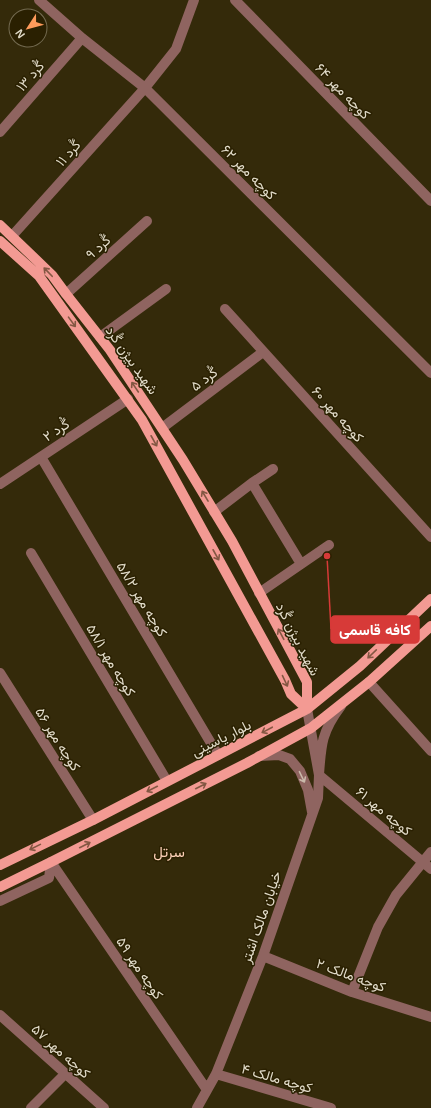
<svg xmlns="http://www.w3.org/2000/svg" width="431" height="1108" font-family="Helvetica,Vazirmatn,sans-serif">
<rect width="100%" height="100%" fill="#342a0a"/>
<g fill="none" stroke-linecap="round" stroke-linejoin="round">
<path stroke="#8f6460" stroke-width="10" d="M39 0 82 38 145 88 431 373
M235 0 431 201
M0 132 82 38
M12 236 145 88 176 49 194 0
M66 294 147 221
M225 309 431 537
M100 337 166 289
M162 428 263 352
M41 457 218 755
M252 483 301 564
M0 484 128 399
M214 512 252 483 273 469
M31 553 167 781
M259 593 329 545
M0 673 93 820
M369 682 431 751
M341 706C322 731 321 744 319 775L431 869
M259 756 279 755 290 759 300 771 308 790 312 812
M51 862 207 1090
M0 901 49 878 51 862
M263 956 352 992 431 1017
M352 992 378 927 396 895 431 852
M0 1015 104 1108
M216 1074 331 1108
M31 1108 65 1074
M197 1108 216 1074 263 956 318 798 319 775 307 709"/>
<path stroke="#f39a93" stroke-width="10" d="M0 225 52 275 66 294 110 350 183 460 232 541 307 682V709
M0 241 39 276 142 420 285 680 291 694 307 709
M0 865 93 820 307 709 360 666 431 599
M0 887 51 862 247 763 311 728 369 682 431 626"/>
</g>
<defs><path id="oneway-shaft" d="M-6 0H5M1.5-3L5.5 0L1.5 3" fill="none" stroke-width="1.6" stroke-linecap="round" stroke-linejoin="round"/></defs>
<g stroke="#845743">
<use href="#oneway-shaft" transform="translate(48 272) rotate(-134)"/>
<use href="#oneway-shaft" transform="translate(72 322) rotate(54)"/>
<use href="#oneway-shaft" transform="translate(135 387) rotate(-124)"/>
<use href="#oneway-shaft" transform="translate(154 441) rotate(61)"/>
<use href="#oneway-shaft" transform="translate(205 496) rotate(-121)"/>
<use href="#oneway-shaft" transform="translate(216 555) rotate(61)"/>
<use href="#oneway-shaft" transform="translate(281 634) rotate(-118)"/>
<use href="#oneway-shaft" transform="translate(372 654) rotate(136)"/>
<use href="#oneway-shaft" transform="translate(285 681) rotate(65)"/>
<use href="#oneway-shaft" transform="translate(267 730) rotate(152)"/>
<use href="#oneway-shaft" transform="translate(201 786) rotate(-27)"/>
<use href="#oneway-shaft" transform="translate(152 789) rotate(153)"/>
<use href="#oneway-shaft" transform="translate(85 845) rotate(-27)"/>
<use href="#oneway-shaft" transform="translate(35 847) rotate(154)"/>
</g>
<use stroke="#c9b8aa" href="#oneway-shaft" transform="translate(302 777) rotate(64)"/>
<g text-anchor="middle" stroke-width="3" stroke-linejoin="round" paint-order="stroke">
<g font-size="14" fill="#e2dcca" stroke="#2a2001">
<text transform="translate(30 76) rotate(-49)" y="5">گُرد ۱۳</text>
<text transform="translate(343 91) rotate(46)" y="5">کوچه مهر ۶۴</text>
<text transform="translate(68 153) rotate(-48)" y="5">گُرد ۱۱</text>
<text transform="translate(249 172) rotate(45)" y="5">کوچه مهر ۶۲</text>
<text transform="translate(98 247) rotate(-42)" y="5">گُرد ۹</text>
<text transform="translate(132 360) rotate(55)" y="5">شهید بیژن گُرد</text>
<text transform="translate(204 379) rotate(-37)" y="5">گُرد ۵</text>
<text transform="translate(338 414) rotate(48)" y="5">کوچه مهر ۶۰</text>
<text transform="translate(56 430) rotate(-34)" y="5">گُرد ۲</text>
<text transform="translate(142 599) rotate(59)" y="5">کوچه مهر ۵۸/۲</text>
<text transform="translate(298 639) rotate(63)" y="5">شهید بیژن گُرد</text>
<text transform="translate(111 660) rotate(59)" y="5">کوچه مهر ۵۸/۱</text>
<text transform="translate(221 738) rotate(-27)" y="5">بلوار یاسینی</text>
<text transform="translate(58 739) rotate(58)" y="5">کوچه مهر ۵۶</text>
<text transform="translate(384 811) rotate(40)" y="5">کوچه مهر ۶۱</text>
<text transform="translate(261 917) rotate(-71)" y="5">خیابان مالک اشتر</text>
<text transform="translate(140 968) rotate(56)" y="5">کوچه مهر ۵۹</text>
<text transform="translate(351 975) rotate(20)" y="5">کوچه مالک ۲</text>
<text transform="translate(61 1051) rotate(42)" y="5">کوچه مهر ۵۷</text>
<text transform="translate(277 1078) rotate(16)" y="5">کوچه مالک ۴</text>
</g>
<g font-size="15" fill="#fbcfb6" stroke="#2a2001">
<text x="169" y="857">سرتل</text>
</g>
</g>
<path fill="none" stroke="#d73a38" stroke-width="1.5" d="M327 556L331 629"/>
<circle fill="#d73a38" stroke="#2a2001" stroke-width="1.5" cx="327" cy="556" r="4"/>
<rect fill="#d73a38" stroke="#d73a38" stroke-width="1.5" x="331" y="616" width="88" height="27" rx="4"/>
<g font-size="15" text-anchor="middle" font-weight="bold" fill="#fff">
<text x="375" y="635">کافه قاسمی</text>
</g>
<g transform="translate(28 28) rotate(234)"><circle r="19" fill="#2a2001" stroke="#746b51"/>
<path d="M0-3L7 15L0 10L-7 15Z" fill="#ff9b5b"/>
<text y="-6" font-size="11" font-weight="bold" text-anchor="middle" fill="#e2dcca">N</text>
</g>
</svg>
